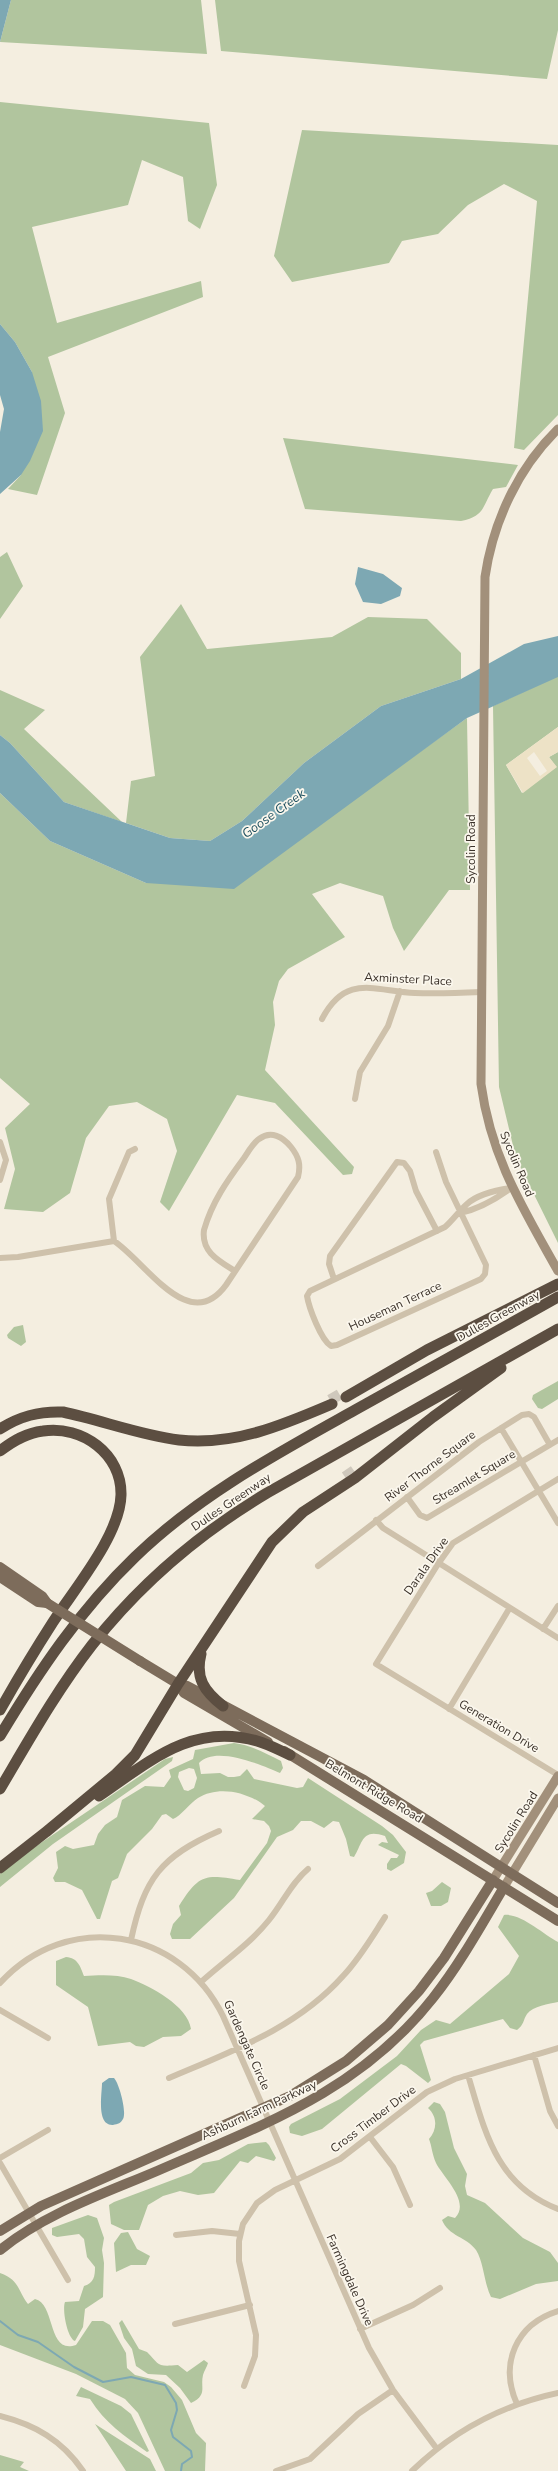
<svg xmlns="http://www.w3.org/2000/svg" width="558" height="2471" font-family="'Nunito Sans',sans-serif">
<rect width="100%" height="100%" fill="#f4eee0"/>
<path fill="#b1c59e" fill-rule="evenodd" d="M11 0H201L207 54 0 42Z
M215 0H558V30L547 79 221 51Z
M0 102 209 123 217 185 200 229 188 221 183 177 142 160 128 205 32 227 57 323 201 281 203 297 48 357 65 413 37 495 8 489 21 475 32 372 15 342 0 324Z
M302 130 558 145V415L524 450 514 448 537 201 504 184 468 205 438 234 402 241 389 263 292 282 274 256Z
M283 438 518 465 506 487 493 489C482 507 485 516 461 521L305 509Z
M7 552 23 586 0 619V557Z
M181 604 207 649 332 637 368 617 427 619 461 653V679L381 706 304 763 242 821 210 841 170 838 126 823 131 781 155 776 140 657Z
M558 676V727L506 765 522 793 556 767 549 757 558 752V1243L516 1158 499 1087 493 706Z
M0 690 45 710 24 729 122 822 64 802 10 743 0 735Z
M467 718 470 890H449L404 951 393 928 383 896 340 883 312 894 345 937 288 969 279 981 273 1002 275 1025 265 1070 354 1167 352 1174 343 1175 275 1103 237 1095 169 1211 160 1202 177 1151 167 1119 137 1102 109 1106 86 1138 70 1193 43 1212 4 1209 15 1169 5 1128 30 1104 0 1078V793L50 841 146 883 389 774Z
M23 1325 26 1342 21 1346 8 1338 7 1335 14 1327Z
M558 1381V1399L542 1409 538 1408 532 1399 533 1395Z
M234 1743C251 1745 265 1753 281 1761L283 1768 280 1773C262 1765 215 1745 199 1763L201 1774 220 1773 228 1777H234L240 1776 247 1769 254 1779 297 1788 303 1787 308 1778 382 1826 393 1835 406 1852 404 1863 391 1871 387 1869V1864L391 1858H397L399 1855 378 1845 382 1842 388 1843 385 1836C362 1828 363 1842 354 1857L350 1856 346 1839 339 1822 333 1821 324 1828 311 1821H301L293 1830 277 1837 234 1898 190 1939H172L170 1934 173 1924 181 1915 179 1906C199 1874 205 1874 240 1880L267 1843 271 1831 269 1826 264 1821 252 1819 265 1806C248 1792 218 1785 198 1798 190 1803 181 1816 173 1819L166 1814 162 1815 152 1829 127 1854 118 1878 112 1881 100 1919H97L82 1890 65 1882H55L53 1878 58 1868 56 1852 65 1846 73 1849 94 1845 98 1834 105 1825 117 1817 122 1800 145 1786 164 1787 171 1777 169 1770 193 1759 195 1750ZM189 1768 194 1769 197 1778 194 1788 188 1791 184 1790 178 1777 179 1772Z
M173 1757 172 1761 53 1844 0 1887V1874L14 1861 165 1759Z
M442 1882 451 1888 448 1902 441 1906H431L426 1893 432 1891Z
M504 1915C521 1913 543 1934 558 1942V2002C549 2004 533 2006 527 2014 523 2020 524 2025 517 2030L510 2028 503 2019 424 2041 420 2045 431 2080 428 2083 406 2066 401 2064 322 2129 302 2136 290 2133 289 2127 291 2124 340 2099 397 2056 421 2030 436 2020 450 2024 509 1974 519 1956 498 1927Z
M66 1957C78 1958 80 1966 84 1976 99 1975 117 1974 131 1979 150 1986 188 2006 191 2029L181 2036 163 2037 144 2047 136 2046 130 2042 98 2046 88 2007 56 1985V1961Z
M434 2102 440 2104 445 2112 454 2148 467 2174 465 2186 467 2195 485 2203 523 2238 550 2252 558 2263V2281L536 2284 500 2299 491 2297C484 2283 484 2263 476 2250 467 2237 448 2236 442 2220L448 2216 455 2218C471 2202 443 2177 436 2163 432 2154 432 2147 429 2139 437 2130 438 2117 428 2108Z
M266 2142 269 2145 276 2158 274 2161 256 2156 248 2163 240 2161 214 2193 198 2195 180 2191 163 2196 148 2205 139 2230H124L111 2224 109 2205 114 2202 191 2173 203 2163 219 2160 248 2144Z
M88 2215 97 2218 104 2238 102 2250 104 2263 103 2297 85 2309 83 2327 75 2341C67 2338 62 2309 65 2302L79 2301 84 2286C94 2283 95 2276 95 2267L87 2257 84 2239 79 2234 57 2237 52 2235V2228Z
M128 2232 137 2249 150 2256 146 2265H131L116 2272 114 2243 121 2233Z
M0 2273C20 2280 17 2290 28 2304L35 2299C56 2304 47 2355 76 2345L92 2321H103L110 2325 126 2353 127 2368 135 2375 164 2382 171 2387 182 2400 196 2433 206 2443 205 2471H165L138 2413 125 2399 76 2374 0 2345Z
M122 2320 139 2349 147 2352C160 2365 156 2367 178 2365L187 2372 204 2360 208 2363C207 2367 204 2371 203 2375 200 2388 208 2395 191 2403L180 2388 166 2375 148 2374 136 2366 132 2349 124 2338 119 2323Z
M81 2387 121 2406 131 2414 149 2451 147 2452C124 2436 105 2423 90 2399L76 2396Z
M95 2424 150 2459 156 2471H126Z
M0 2455 24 2462 20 2467 29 2471H0Z"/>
<path fill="#ede2c6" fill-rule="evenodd" d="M558 727V752L549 757 557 767 523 793 506 765ZM534 752 547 771 540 776 527 758Z"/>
<path fill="#7da8b3" d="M0 0H11L0 42Z
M0 324 15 342 32 372 41 401 43 431 30 461 21 475 0 494V432L4 409 0 395Z
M358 567 383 574 402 588 400 596 381 604 363 602 355 584Z
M558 636V677L467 718 234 889 146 883 50 841 0 793V735L10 743 64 802 170 838 210 841 242 821 304 763 381 706 461 679 524 644Z
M109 2078H114C119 2083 127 2112 123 2119 121 2123 118 2124 113 2125 96 2126 102 2094 102 2083Z"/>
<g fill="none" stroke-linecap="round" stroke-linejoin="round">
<path stroke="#7da8b3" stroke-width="2" d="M0 2321 18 2335 38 2342 74 2367 103 2382 131 2377 165 2385 176 2403 177 2410 171 2430 173 2437 191 2451 192 2457 182 2464 181 2471"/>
<path stroke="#cfc8bc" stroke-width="11" stroke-dasharray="11 5.5" stroke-linecap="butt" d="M330 1400 344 1392
M345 1477 358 1468"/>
<path stroke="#cec1ab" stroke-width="6" d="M322 1019C346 973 374 991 415 993 437 994 460 993 482 992
M355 1099 360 1072 388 1026 400 991
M0 1142 6 1160 0 1180
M436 1152 446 1182 486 1265 485 1274 481 1279 337 1345 331 1346C321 1340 309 1308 307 1296L310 1291 445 1227C453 1220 459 1211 467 1204 478 1194 497 1190 511 1188 496 1199 479 1209 460 1213
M114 1241 109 1199 129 1152 135 1149
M0 1258 18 1257 114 1241C146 1262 189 1336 226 1285L298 1177C301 1165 299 1157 291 1147 283 1137 271 1130 259 1139 253 1143 248 1152 244 1158 227 1181 212 1202 204 1230 201 1252 219 1261 235 1271
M334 1279 329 1264 330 1256 397 1162 404 1163 410 1171 416 1191 437 1231
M501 1428 558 1523
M558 1479 453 1543 438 1564 376 1664 558 1775
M407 1497 420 1515 427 1518 558 1440
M376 1520 383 1528 558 1638
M318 1566 479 1442 522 1415 529 1414 534 1417 550 1445
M543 1629 558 1606
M449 1709 509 1609
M131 1940C144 1879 161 1856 219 1831
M201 1982C223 1962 250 1944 269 1920 283 1903 291 1883 308 1869
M0 1983C67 1909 180 1928 223 2016L369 2348 393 2390 437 2449
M0 2010 48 2038
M534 2055 550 2111 558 2126
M468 2075C485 2132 496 2185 558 2209
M169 2078C232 2051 297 2028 343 1976 360 1958 372 1937 385 1917
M370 2137 393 2167 410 2205
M0 2158 48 2130
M0 2163 68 2280
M176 2235 212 2231 240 2234
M175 2324 250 2305
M360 2329 413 2305 440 2288
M244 2386 255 2356 256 2335 239 2261V2241L243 2224 257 2203 275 2190 340 2159 427 2092 455 2079 558 2048
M517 2404C499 2364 516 2324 558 2311
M0 2416C35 2425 62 2440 83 2471
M276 2471 310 2459 358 2414 393 2390
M412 2471C453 2431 502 2405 558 2393"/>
<path stroke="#a2907b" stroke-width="9" d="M558 429C518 468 493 522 485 577L481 1084C491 1158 523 1208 558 1271
M493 1880 558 1776
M504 1887 558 1798"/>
<path stroke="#7d6c5b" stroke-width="10" d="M0 1567 42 1596 47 1603
M0 1577 38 1602 47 1603
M140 1661 178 1684 184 1693 268 1742
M178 1684 187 1686 364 1780 558 1903
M284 1751 558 1921
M0 2231 41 2206 290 2096 346 2061 388 2025 419 1991 444 1958 493 1880
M0 2250C46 2213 103 2194 157 2171 262 2125 359 2092 433 1998 460 1964 482 1924 504 1887"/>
<path stroke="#5c4e41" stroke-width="11" d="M346 1397 427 1350 558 1284
M0 1429C20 1416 39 1411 63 1412 101 1420 140 1435 179 1440 234 1446 283 1425 332 1404
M0 1451C13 1441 26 1433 43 1431 82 1425 122 1454 121 1495 120 1535 75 1588 53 1622 35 1650 17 1680 0 1710
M201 1654C195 1678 204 1691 223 1706
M0 1736C39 1671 80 1610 135 1557 199 1495 278 1453 355 1410 423 1372 490 1335 558 1297
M0 1789C29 1740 57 1690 92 1645 140 1584 200 1533 267 1493L558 1329
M99 1796C149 1762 192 1722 257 1741 268 1744 279 1750 290 1755
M46 1832 116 1774 135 1755 178 1684 272 1542 303 1512 355 1478 433 1417 501 1368
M0 1868 51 1828"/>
<path stroke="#7d6c5b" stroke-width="10" d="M47 1603 140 1661"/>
</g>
<g text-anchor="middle" stroke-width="3.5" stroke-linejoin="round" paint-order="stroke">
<g font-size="12" fill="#3b322a" stroke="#fbf7ed">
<text transform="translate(471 849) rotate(-90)" y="4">Sycolin Road</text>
<text transform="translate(408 979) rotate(3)" y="4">Axminster Place</text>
<text transform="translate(517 1164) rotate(67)" y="4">Sycolin Road</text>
<text transform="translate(395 1306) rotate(-25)" y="4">Houseman Terrace</text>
<text transform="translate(498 1316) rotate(-29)" y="4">Dulles Greenway</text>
<text transform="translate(430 1466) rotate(-37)" y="4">River Thorne Square</text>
<text transform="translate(474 1477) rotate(-31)" y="4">Streamlet Square</text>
<text transform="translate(231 1502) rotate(-34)" y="4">Dulles Greenway</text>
<text transform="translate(426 1566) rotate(-55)" y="4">Darala Drive</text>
<text transform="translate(499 1726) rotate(31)" y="4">Generation Drive</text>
<text transform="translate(374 1791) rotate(31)" y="4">Belmont Ridge Road</text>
<text transform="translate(516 1822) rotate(-58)" y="4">Sycolin Road</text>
<text transform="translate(247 2045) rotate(66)" y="4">Gardengate Circle</text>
<text transform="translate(259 2110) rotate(-25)" y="4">Ashburn Farm Parkway</text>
<text transform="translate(373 2119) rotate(-37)" y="4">Cross Timber Drive</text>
<text transform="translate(350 2280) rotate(66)" y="4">Farmingdale Drive</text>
</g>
<g font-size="13" font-style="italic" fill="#1d4f5f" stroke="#fbf7ed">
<text transform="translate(273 813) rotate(-36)" y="5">Goose Creek</text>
</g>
</g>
</svg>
